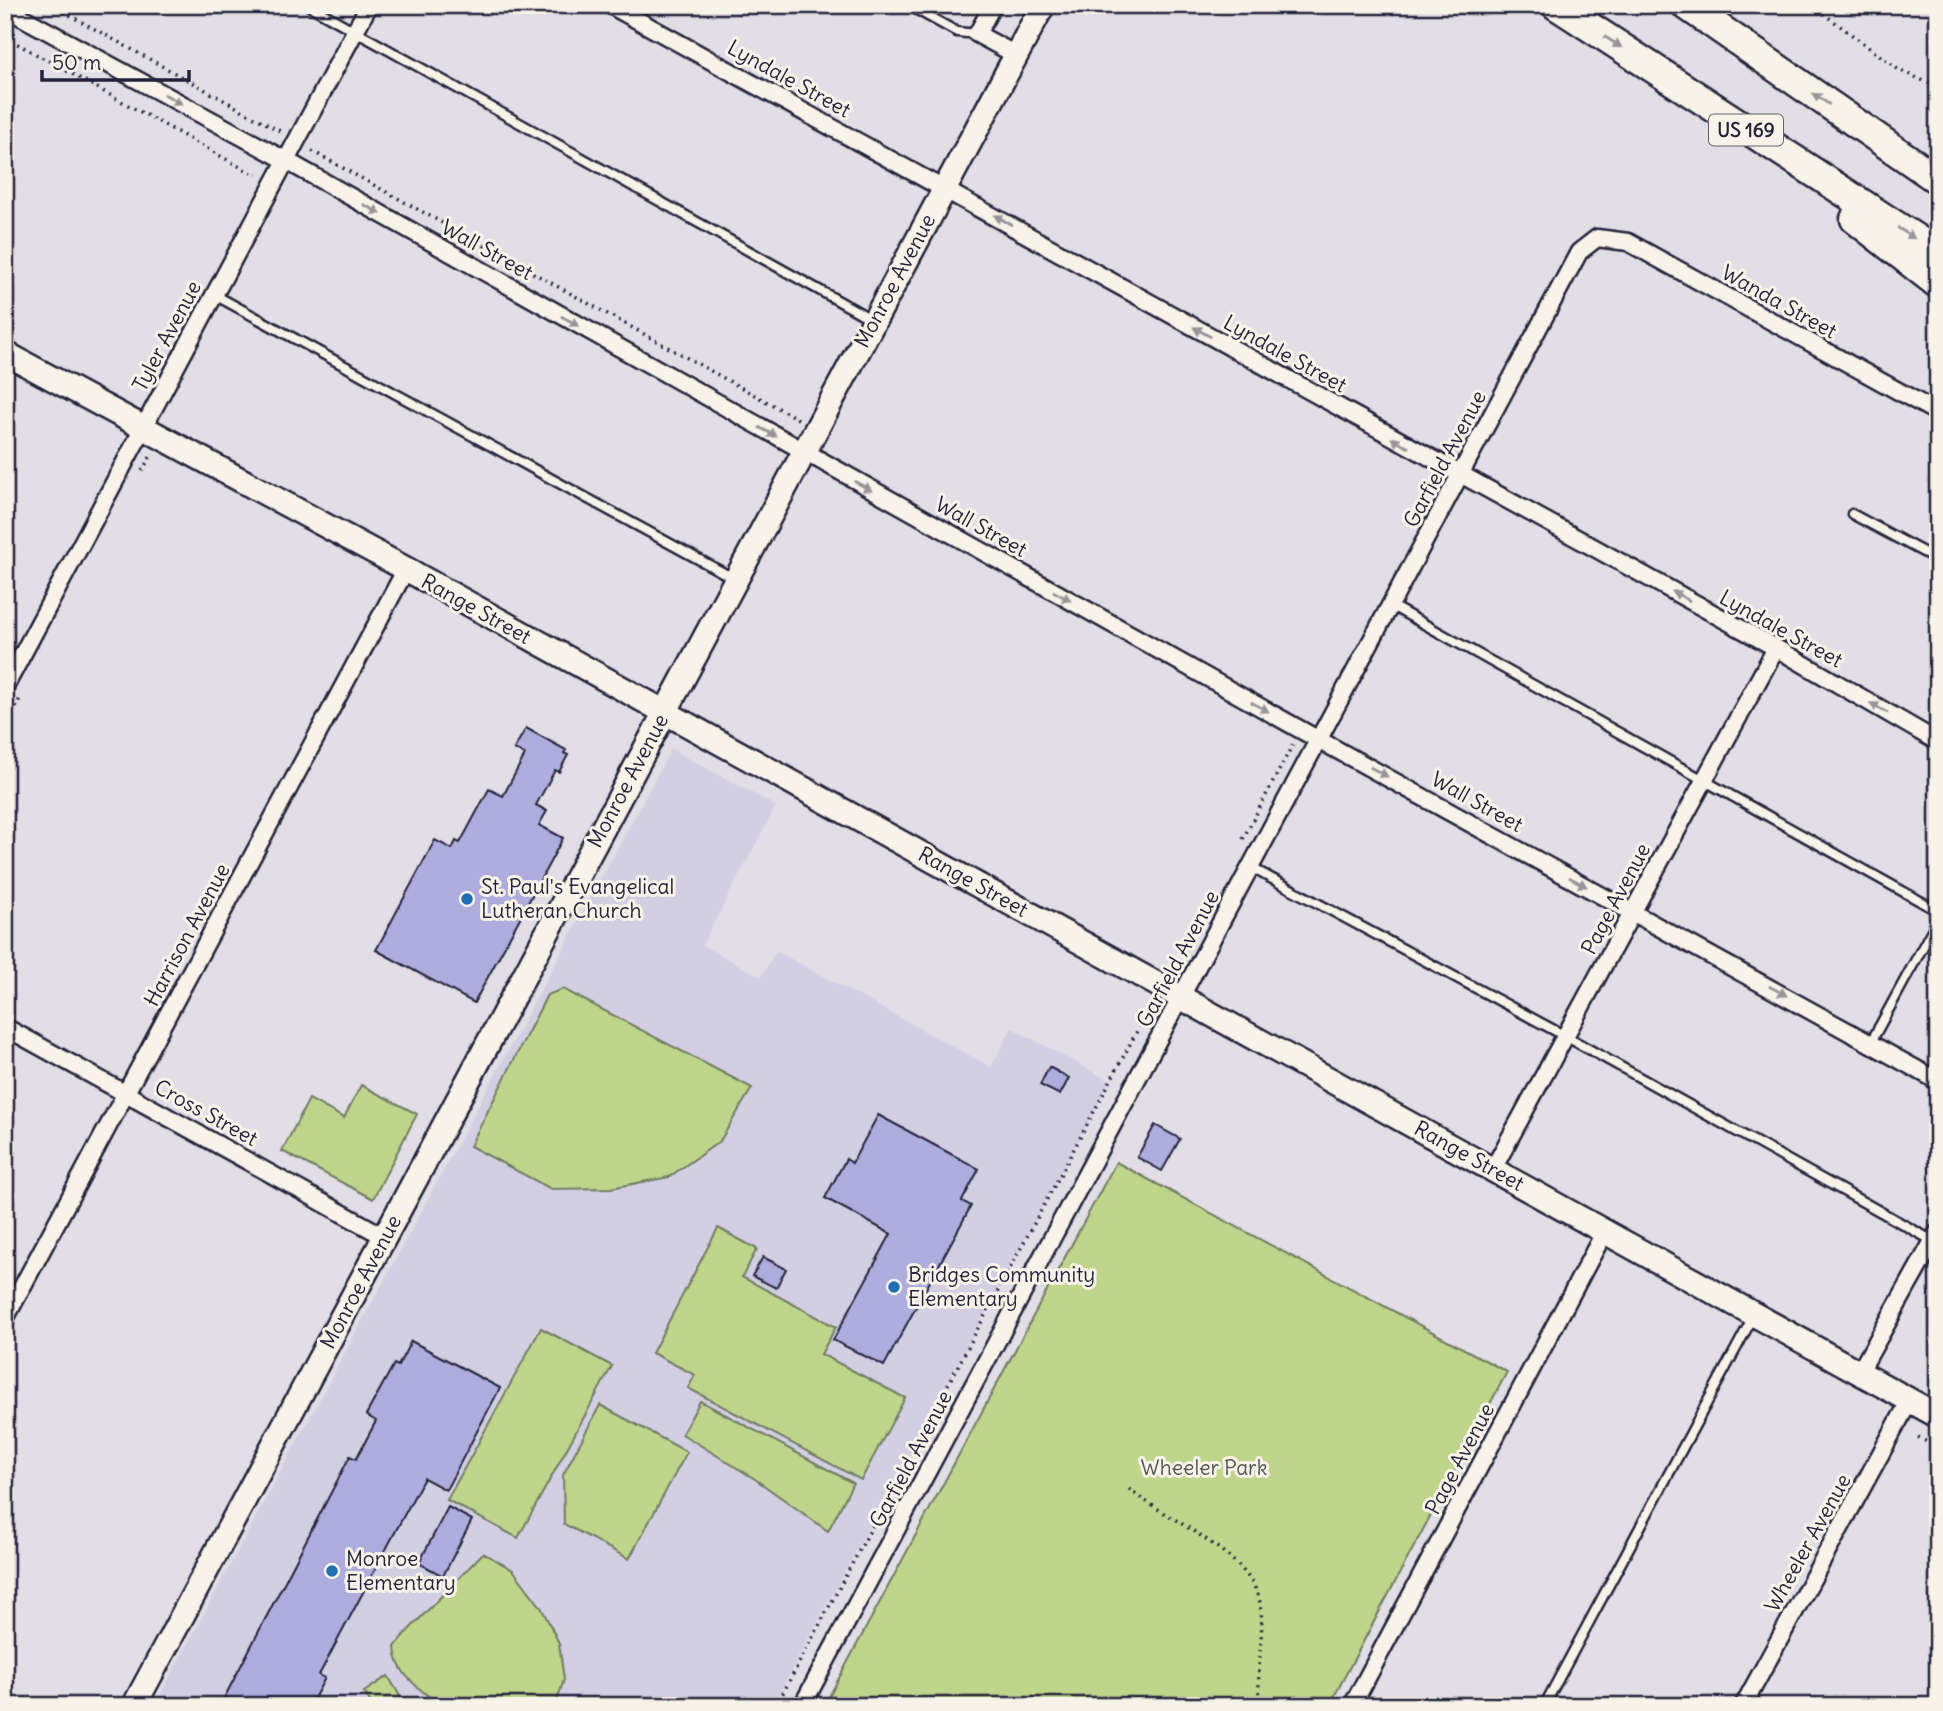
<svg xmlns="http://www.w3.org/2000/svg" width="1943" height="1711" font-family="Delius,sans-serif">
<rect width="100%" height="100%" fill="#e1dee5"/>
<filter id="ink" filterUnits="userSpaceOnUse"><feTurbulence type="fractalNoise" baseFrequency=".0143" numOctaves="2"/><feDisplacementMap in="SourceGraphic" scale="14" xChannelSelector="R" yChannelSelector="G"/><feConvolveMatrix kernelMatrix="1 2 1 2 8 2 1 2 1" color-interpolation-filters="sRGB"/></filter>
<g filter="url(#ink)">
<path fill="#d2cfe3" d="M671 749 776 806 702 945 761 977 776 951 991 1067 1012 1028 1110 1081 772 1706H154Z"/>
<path fill="#bfd58b" stroke="#707c63" stroke-width="2" d="M563 989 752 1088 720 1141 669 1177 611 1188 551 1189 470 1146 547 995Z
M361 1085 417 1114 373 1199 282 1151 309 1099 344 1118Z
M1116 1162 1507 1372 1329 1706H824Z
M718 1228 757 1249 742 1277 836 1327 821 1354 905 1398 861 1480 688 1388 695 1375 652 1353Z
M541 1328 612 1366 518 1538 447 1500Z
M700 1401 853 1483 828 1531 755 1479 682 1434Z
M600 1405 687 1452 629 1559 564 1524 563 1475Z
M483 1553 513 1570 541 1607 559 1643 564 1680 555 1706H440C420 1688 396 1675 395 1647L404 1635Z
M388 1676 406 1706H373L364 1692Z"/>
<path fill="#aeadde" stroke="#22223b" stroke-width="2" d="M526 728 566 750 564 753 568 755 559 772 555 770 536 805 547 811 539 825 563 838 474 1003 376 950 435 840 452 849 456 841 460 843 489 789 503 796 525 755 514 749Z
M1049 1067 1069 1078 1060 1095 1040 1085Z
M878 1115 979 1169 962 1201 971 1206 884 1366 833 1340 891 1234 825 1198 846 1159 852 1163Z
M1155 1125 1180 1139 1162 1171 1137 1157Z
M763 1257 786 1269 776 1288 752 1276Z
M411 1341 500 1388 446 1490 424 1478 319 1675 325 1678 310 1706H220L350 1456 356 1459 376 1421 366 1415 394 1364 398 1366Z
M448 1507 472 1520 443 1576 419 1563Z"/>
<g fill="none" stroke-linecap="round" stroke-linejoin="round">
<defs>
<path id="lane" d="M308 5 871 319
M908 5 957 32 977 34
M213 294 733 578
M1852 514 1938 560
M1390 605 1938 911
M1250 867 1567 1037 1933 1241
M1871 1042 1938 919
M1544 1706 1753 1317"/>
<path id="street" d="M610 5 1776 648 1938 742
M993 5 977 34 1016 55
M5 8 285 160 1301 730 1938 1081
M5 687 369 5
M5 1027 385 1237
M1493 1169 1776 648
M5 1319 406 569
M1859 1373 1938 1232
M5 1704 8 1706
M802 1706 1579 252 1597 238 1628 242 1938 413
M1352 1706 1605 1231
M1743 1706 1910 1400"/>
<path id="secondary" d="M5 353 406 569 1938 1416
M134 1706 1043 5"/>
<path id="highway" d="M1556 5 1938 253
M1686 5 1938 180
M1855 219 1938 284"/>
</defs>
<use href="#lane" stroke="#22223b" stroke-width="13"/>
<use href="#street" stroke="#22223b" stroke-width="21"/>
<use href="#secondary" stroke="#22223b" stroke-width="28"/>
<use href="#highway" stroke="#22223b" stroke-width="33"/>
<path stroke="#22223b" stroke-width="3.5" stroke-dasharray="2 5" stroke-linecap="butt" d="M51 5 280 131V134
M1812 5 1899 70 1938 87
M5 37 253 174H258
M312 151 798 419
M142 471 152 454
M5 726 21 697
M1243 839 1293 744
M1918 1437 1938 1448
M1129 1489C1167 1520 1252 1554 1260 1603 1266 1637 1253 1673 1262 1706
M776 1706 1151 1005"/>
<use href="#lane" stroke="#f7f3e8" stroke-width="8"/>
<use href="#street" stroke="#f7f3e8" stroke-width="16"/>
<use href="#secondary" stroke="#f7f3e8" stroke-width="23"/>
<use href="#highway" stroke="#f7f3e8" stroke-width="28"/>
</g>
<defs><path id="oneway-solid" d="M-6-.8H1V-3.2L6.5 0L1 3.2V.8H-6Z" transform="scale(1.75)"/></defs>
<g fill="#97959a">
<use href="#oneway-solid" transform="translate(1613 42) rotate(33)"/>
<use href="#oneway-solid" transform="translate(173 99) rotate(29)"/>
<use href="#oneway-solid" transform="translate(1821 99) rotate(-146)"/>
<use href="#oneway-solid" transform="translate(372 209) rotate(29)"/>
<use href="#oneway-solid" transform="translate(1003 220) rotate(-151)"/>
<use href="#oneway-solid" transform="translate(1906 233) rotate(33)"/>
<use href="#oneway-solid" transform="translate(570 321) rotate(29)"/>
<use href="#oneway-solid" transform="translate(1202 332) rotate(-151)"/>
<use href="#oneway-solid" transform="translate(768 432) rotate(29)"/>
<use href="#oneway-solid" transform="translate(1400 443) rotate(-151)"/>
<use href="#oneway-solid" transform="translate(863 486) rotate(29)"/>
<use href="#oneway-solid" transform="translate(1062 596) rotate(29)"/>
<use href="#oneway-solid" transform="translate(1681 596) rotate(-151)"/>
<use href="#oneway-solid" transform="translate(1260 707) rotate(29)"/>
<use href="#oneway-solid" transform="translate(1879 708) rotate(-150)"/>
<use href="#oneway-solid" transform="translate(1379 772) rotate(29)"/>
<use href="#oneway-solid" transform="translate(1578 882) rotate(29)"/>
<use href="#oneway-solid" transform="translate(1778 991) rotate(29)"/>
</g>
</g>
<g fill="#1f6fb2" stroke="#f7f3e8" stroke-width="2.5">
<circle cx="467" cy="899" r="7"/>
<circle cx="894" cy="1287" r="7"/>
<circle cx="332" cy="1571" r="7"/>
</g>
<g text-anchor="middle" stroke-width="6" stroke-linejoin="round" paint-order="stroke">
<rect fill="#f7f3e8" stroke="#62616f" stroke-width="2" x="1709" y="114.5" width="74" height="31" rx="5"/>
<g font-size="19" font-weight="bold" fill="#22223b">
<text x="1746" y="137">US 169</text>
</g>
<g font-size="21" fill="#22223b" stroke="#f7f3e8">
<text transform="translate(789 79) rotate(29)" y="7">Lyndale Street</text>
<text transform="translate(487 250) rotate(29)" y="7">Wall Street</text>
<text transform="translate(895 281) rotate(-62)" y="7">Monroe Avenue</text>
<text transform="translate(1779 302) rotate(29)" y="7">Wanda Street</text>
<text transform="translate(167 336) rotate(-62)" y="7">Tyler Avenue</text>
<text transform="translate(1285 354) rotate(29)" y="7">Lyndale Street</text>
<text transform="translate(1445 459) rotate(-62)" y="7">Garfield Avenue</text>
<text transform="translate(981 527) rotate(29)" y="7">Wall Street</text>
<text transform="translate(476 609) rotate(29)" y="7">Range Street</text>
<text transform="translate(1781 629) rotate(29)" y="7">Lyndale Street</text>
<text transform="translate(628 781) rotate(-62)" y="7">Monroe Avenue</text>
<text transform="translate(1477 802) rotate(29)" y="7">Wall Street</text>
<text transform="translate(973 882) rotate(29)" y="7">Range Street</text>
<text transform="translate(1616 899) rotate(-62)" y="7">Page Avenue</text>
<text transform="translate(187 935) rotate(-62)" y="7">Harrison Avenue</text>
<text transform="translate(1178 959) rotate(-62)" y="7">Garfield Avenue</text>
<text transform="translate(206 1113) rotate(29)" y="7">Cross Street</text>
<text transform="translate(1469 1156) rotate(29)" y="7">Range Street</text>
<text transform="translate(361 1282) rotate(-62)" y="7">Monroe Avenue</text>
<text transform="translate(911 1459) rotate(-62)" y="7">Garfield Avenue</text>
<text transform="translate(1460 1459) rotate(-62)" y="7">Page Avenue</text>
<text transform="translate(1808 1543) rotate(-61)" y="7">Wheeler Avenue</text>
</g>
<g font-size="21" fill="#22223b" stroke="#f7f3e8" text-anchor="start">
<text x="481" y="894">St. Paul's Evangelical<tspan x="481" dy="24">Lutheran Church</tspan></text>
<text x="908" y="1282">Bridges Community<tspan x="908" dy="24">Elementary</tspan></text>
<text x="346" y="1566">Monroe<tspan x="346" dy="24">Elementary</tspan></text>
</g>
<g font-size="21" fill="#515853" stroke="#f7f3e8">
<text x="1204" y="1475">Wheeler Park</text>
</g>
</g>
<rect width="1943" height="1711" fill="none" stroke="#f7f3e8" stroke-width="28"/>
<rect x="14" y="14" width="1915" height="1683" fill="none" stroke="#22223b" stroke-width="2.5" filter="url(#ink)"/>
<path d="M42 70v10h147v-10" fill="none" stroke="#22223b" stroke-width="3.5"/>
<text x="52" y="70" font-size="21" fill="#22223b" stroke="#f7f3e8" stroke-width="5" paint-order="stroke">50 m</text>
</svg>
